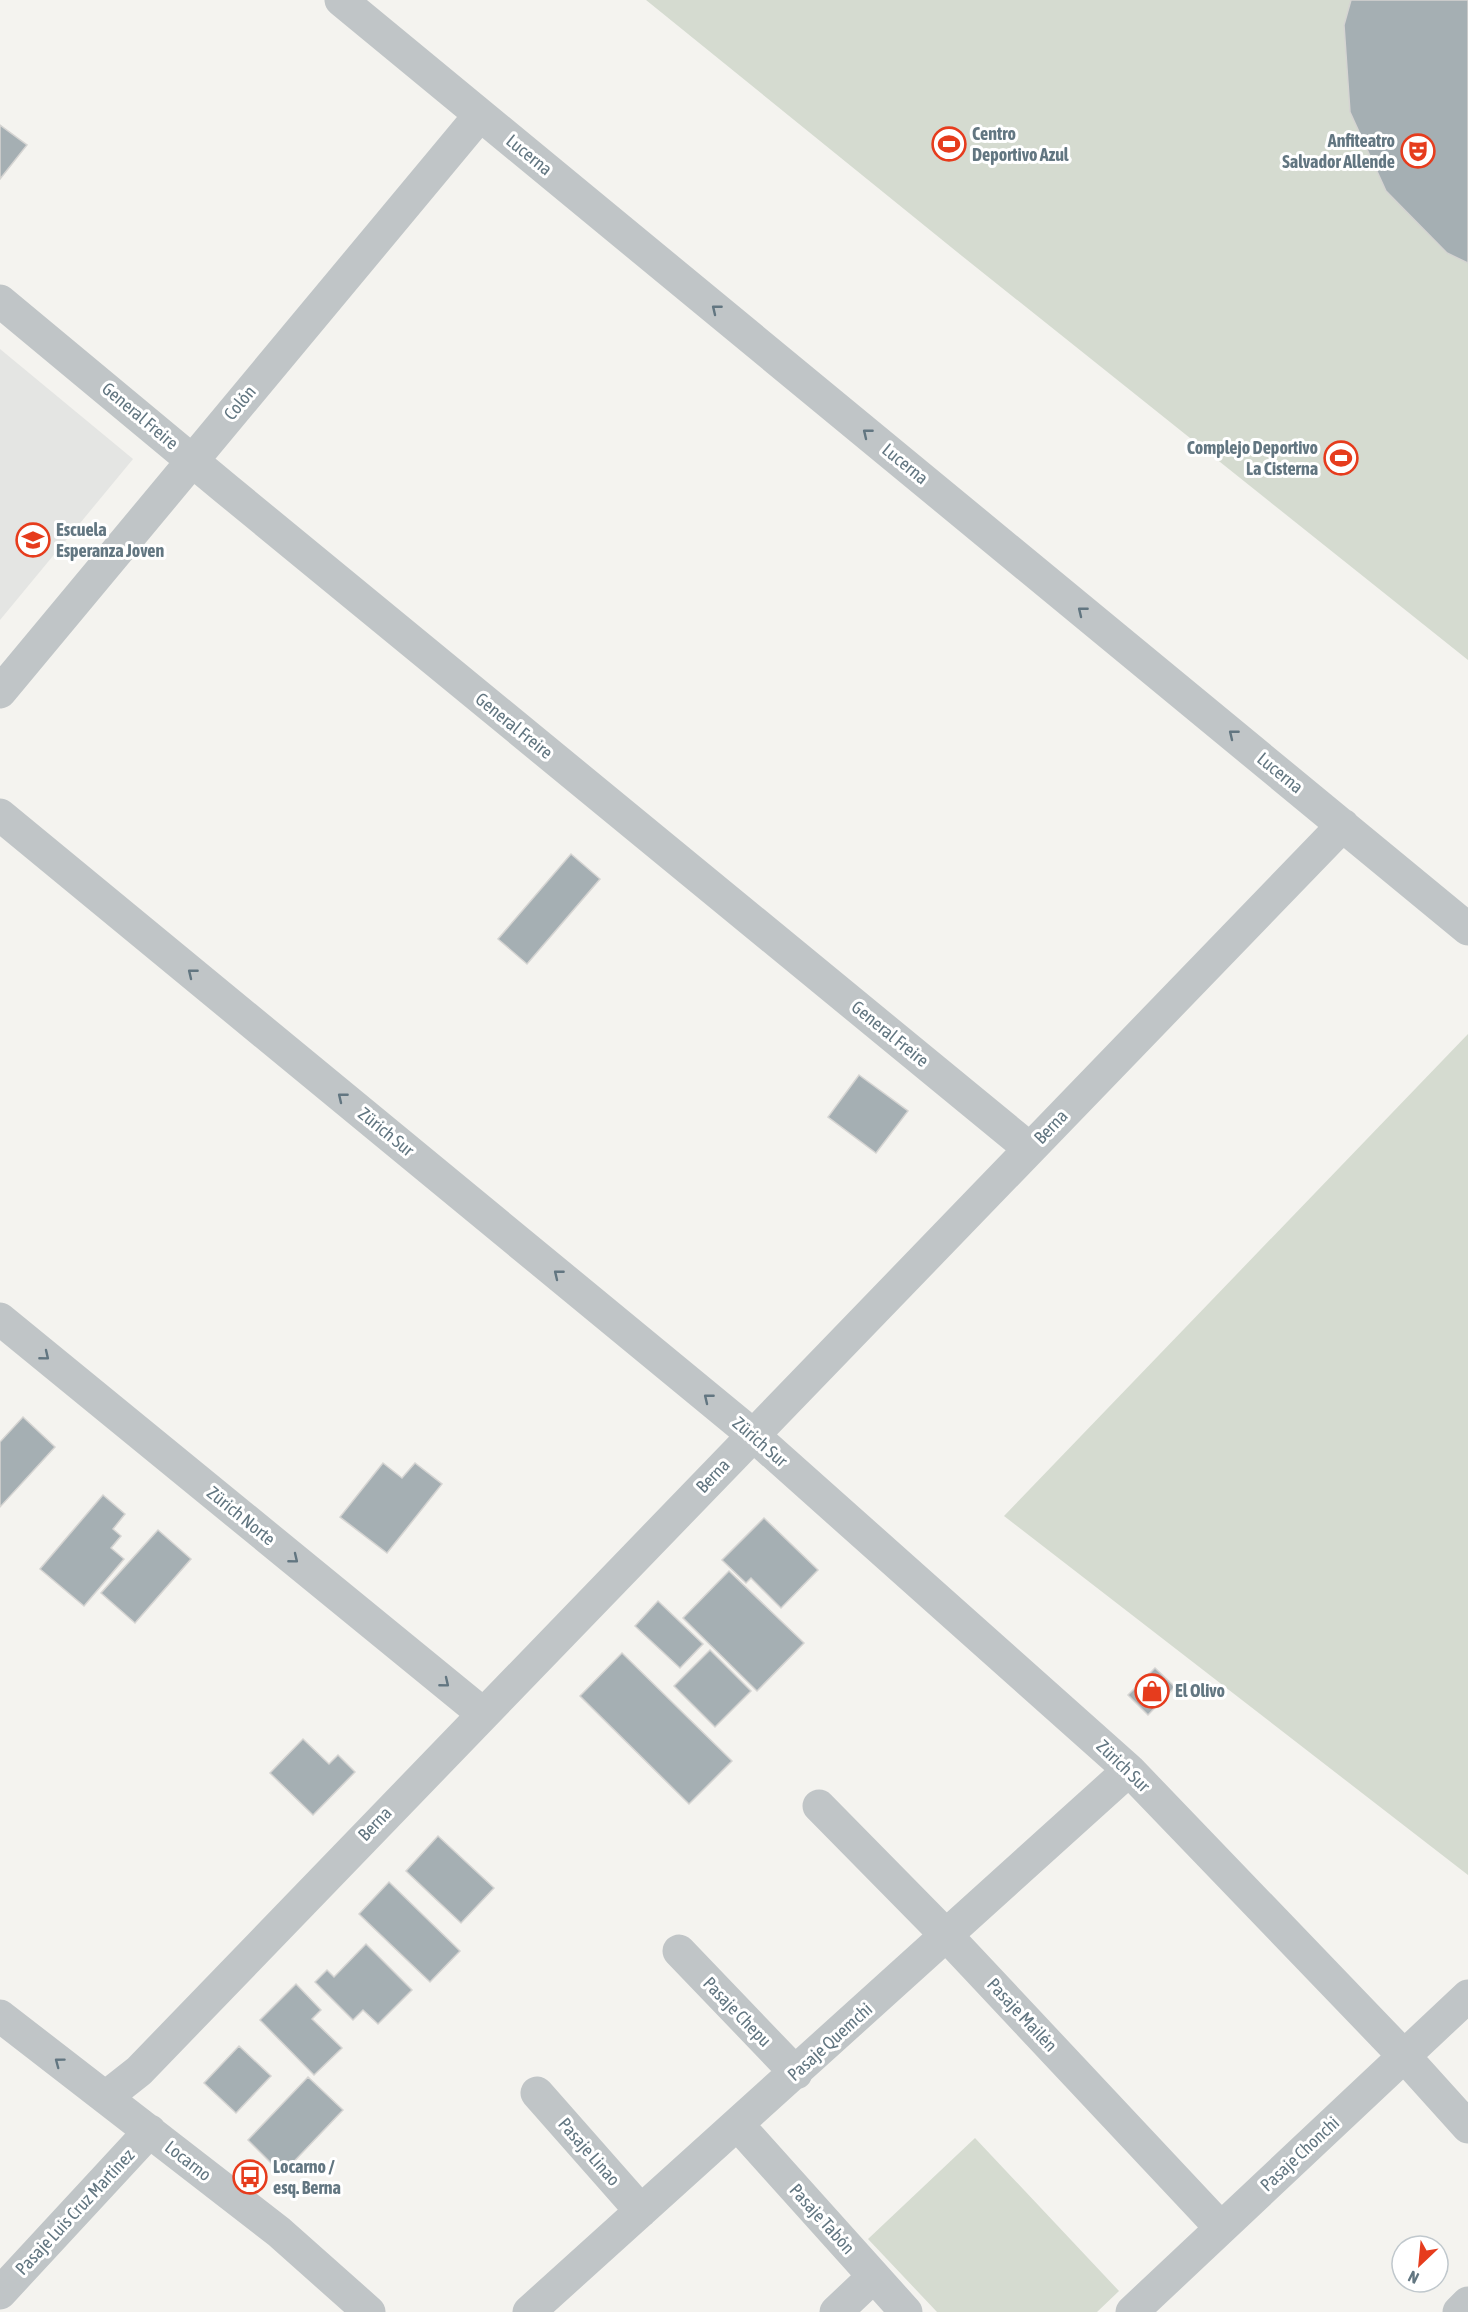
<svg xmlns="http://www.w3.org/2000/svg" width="1468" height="2312" font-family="'Asap Condensed',sans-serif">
<rect width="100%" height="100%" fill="#f4f3ef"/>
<path fill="#e4e5e3" d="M0 349 133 459 0 620Z"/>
<path fill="#d5dbd0" d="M646 0H1468V660L962 256Z
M1468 1034V1875L1004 1516Z
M975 2138 1119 2291 1097 2312H937L868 2239Z"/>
<path fill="#a5afb3" stroke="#d5d4d2" stroke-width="1.5" d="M1351 0H1468V263L1447 253 1386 191 1350 112 1344 25Z
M0 125 27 145 0 179Z
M571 854 600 879 527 964 498 939Z
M859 1075 908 1111 876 1153 828 1117Z
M23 1417 55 1447 0 1507V1442Z
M383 1463 402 1478 415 1463 442 1484 387 1553 340 1517Z
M103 1495 125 1514 113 1529 121 1536 111 1548 124 1559 84 1606 40 1569Z
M764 1518 818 1570 781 1608 751 1578 746 1583 722 1560Z
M158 1530 191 1559 135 1623 101 1593Z
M729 1571 804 1643 757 1691 683 1618Z
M658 1601 703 1644 680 1668 635 1626Z
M710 1650 751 1691 715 1727 674 1686Z
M622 1653 732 1761 689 1804 580 1696Z
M1155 1668 1175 1687 1148 1715 1128 1695Z
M303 1739 329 1764 338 1755 355 1772 313 1815 270 1773Z
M438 1836 494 1888 461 1923 406 1871Z
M389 1882 460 1951 430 1982 359 1914Z
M366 1944 412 1990 378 2024 363 2010 353 2020 315 1982 327 1970 334 1977Z
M296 1984 321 2010 312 2019 342 2048 314 2075 260 2020Z
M239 2046 271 2076 236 2113 204 2083Z
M308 2077 343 2110 282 2174 248 2140Z"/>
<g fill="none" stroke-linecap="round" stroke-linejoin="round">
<path stroke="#c0c5c7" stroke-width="33" d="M341 0 1468 929
M0 301 225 488 1030 1149
M0 692 480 115
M0 815 753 1435 1129 1770 1404 2056 1468 2127
M0 1319 482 1713
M819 1806 946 1935 1221 2228
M679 1951 796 2073
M0 2016 279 2232 369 2312
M537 2093 641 2211
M106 2097 139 2071C538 1654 942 1241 1343 825
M738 2125 906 2312
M0 2293 150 2131
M529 2312 1129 1770
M836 2312 873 2277
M1132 2312 1468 1996
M1459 2312 1468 2303"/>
</g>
<defs><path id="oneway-chevron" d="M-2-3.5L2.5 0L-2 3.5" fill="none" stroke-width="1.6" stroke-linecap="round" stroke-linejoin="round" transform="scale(1.5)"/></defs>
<g stroke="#627681">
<use href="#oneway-chevron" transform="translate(716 309) rotate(-141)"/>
<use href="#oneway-chevron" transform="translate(867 433) rotate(-141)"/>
<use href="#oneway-chevron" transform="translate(1082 611) rotate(-141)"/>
<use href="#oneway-chevron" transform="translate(1233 734) rotate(-141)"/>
<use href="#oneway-chevron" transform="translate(192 973) rotate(-141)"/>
<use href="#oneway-chevron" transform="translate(342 1097) rotate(-141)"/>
<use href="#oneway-chevron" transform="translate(558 1274) rotate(-141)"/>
<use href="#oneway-chevron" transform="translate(45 1356) rotate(39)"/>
<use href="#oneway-chevron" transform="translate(708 1398) rotate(-141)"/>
<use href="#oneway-chevron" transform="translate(294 1559) rotate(39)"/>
<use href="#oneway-chevron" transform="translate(445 1683) rotate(39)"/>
<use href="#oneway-chevron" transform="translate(59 2062) rotate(-143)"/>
</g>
<defs>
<symbol id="stadium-ring" viewBox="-11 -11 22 22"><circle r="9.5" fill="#fff" stroke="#e63c1d" stroke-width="1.5"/><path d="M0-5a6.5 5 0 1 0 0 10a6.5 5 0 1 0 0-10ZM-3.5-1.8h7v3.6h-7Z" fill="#e63c1d"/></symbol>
<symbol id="theatre-ring" viewBox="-11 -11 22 22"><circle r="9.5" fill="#fff" stroke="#e63c1d" stroke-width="1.5"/><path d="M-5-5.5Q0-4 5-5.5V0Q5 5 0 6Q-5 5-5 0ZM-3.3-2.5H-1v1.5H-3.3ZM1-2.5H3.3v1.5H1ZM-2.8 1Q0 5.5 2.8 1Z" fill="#e63c1d"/></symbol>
<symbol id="school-ring" viewBox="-11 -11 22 22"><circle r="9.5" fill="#fff" stroke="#e63c1d" stroke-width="1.5"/><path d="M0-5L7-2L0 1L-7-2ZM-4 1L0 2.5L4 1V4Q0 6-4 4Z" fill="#e63c1d"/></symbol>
<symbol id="shop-ring" viewBox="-11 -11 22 22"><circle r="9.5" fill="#fff" stroke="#e63c1d" stroke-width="1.5"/><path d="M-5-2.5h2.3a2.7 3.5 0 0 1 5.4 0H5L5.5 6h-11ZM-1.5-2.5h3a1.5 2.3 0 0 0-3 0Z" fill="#e63c1d"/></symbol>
<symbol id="bus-ring" viewBox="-11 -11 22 22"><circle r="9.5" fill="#fff" stroke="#e63c1d" stroke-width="1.5"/><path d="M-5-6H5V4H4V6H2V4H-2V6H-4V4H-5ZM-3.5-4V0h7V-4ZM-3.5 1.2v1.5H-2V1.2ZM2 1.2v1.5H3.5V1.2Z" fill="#e63c1d"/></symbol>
</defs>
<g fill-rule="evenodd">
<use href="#stadium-ring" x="930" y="125" width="38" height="38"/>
<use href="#theatre-ring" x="1399" y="132" width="38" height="38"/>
<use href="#stadium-ring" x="1322" y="439" width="38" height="38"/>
<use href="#school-ring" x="14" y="521" width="38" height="38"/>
<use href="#shop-ring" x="1133" y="1672" width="38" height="38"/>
<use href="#bus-ring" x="231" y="2158" width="38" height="38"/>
</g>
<g text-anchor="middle" stroke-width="6" stroke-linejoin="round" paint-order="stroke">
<g font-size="18" font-weight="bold" fill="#627681" stroke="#fff" text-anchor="start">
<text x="972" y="140">Centro<tspan x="972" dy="21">Deportivo Azul</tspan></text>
<text x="1395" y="147" text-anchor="end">Anfiteatro<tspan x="1395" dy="21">Salvador Allende</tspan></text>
<text x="1318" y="454" text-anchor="end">Complejo Deportivo<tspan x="1318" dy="21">La Cisterna</tspan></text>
<text x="56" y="536">Escuela<tspan x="56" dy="21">Esperanza Joven</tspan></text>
<text x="1175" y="1697">El Olivo</text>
<text x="273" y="2173">Locarno /<tspan x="273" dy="21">esq. Berna</tspan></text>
</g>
<g font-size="18" fill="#627681" stroke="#fff">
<text transform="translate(529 155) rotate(39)" y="6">Lucerna</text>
<text transform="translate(240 403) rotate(-50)" y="6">Colón</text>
<text transform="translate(140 416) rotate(40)" y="6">General Freire</text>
<text transform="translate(905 464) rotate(39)" y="6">Lucerna</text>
<text transform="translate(514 726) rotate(39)" y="6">General Freire</text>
<text transform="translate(1280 773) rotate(39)" y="6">Lucerna</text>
<text transform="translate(890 1034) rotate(39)" y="6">General Freire</text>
<text transform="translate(1051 1127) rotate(-46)" y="6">Berna</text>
<text transform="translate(386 1132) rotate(39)" y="6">Zürich Sur</text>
<text transform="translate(760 1442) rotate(41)" y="6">Zürich Sur</text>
<text transform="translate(713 1476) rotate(-46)" y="6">Berna</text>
<text transform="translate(241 1516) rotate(39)" y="6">Zürich Norte</text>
<text transform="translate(1123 1766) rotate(44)" y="6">Zürich Sur</text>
<text transform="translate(375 1824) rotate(-46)" y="6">Berna</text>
<text transform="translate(737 2012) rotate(46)" y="6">Pasaje Chepu</text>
<text transform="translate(1022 2015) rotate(47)" y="6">Pasaje Mailén</text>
<text transform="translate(830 2042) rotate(-42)" y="6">Pasaje Quemchi</text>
<text transform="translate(589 2152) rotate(49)" y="6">Pasaje Linao</text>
<text transform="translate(1300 2154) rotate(-43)" y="6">Pasaje Chonchi</text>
<text transform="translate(188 2161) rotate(38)" y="6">Locarno</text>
<text transform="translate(75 2212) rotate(-47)" y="6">Pasaje Luis Cruz Martínez</text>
<text transform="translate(822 2219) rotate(48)" y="6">Pasaje Tabón</text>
</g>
</g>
<g transform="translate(1420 2264) rotate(206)"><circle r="28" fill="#ffffff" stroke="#c0c8cd" stroke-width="1.5"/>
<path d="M0-4.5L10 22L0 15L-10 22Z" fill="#e63c1d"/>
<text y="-9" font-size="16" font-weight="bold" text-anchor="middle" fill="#627681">N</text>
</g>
</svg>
